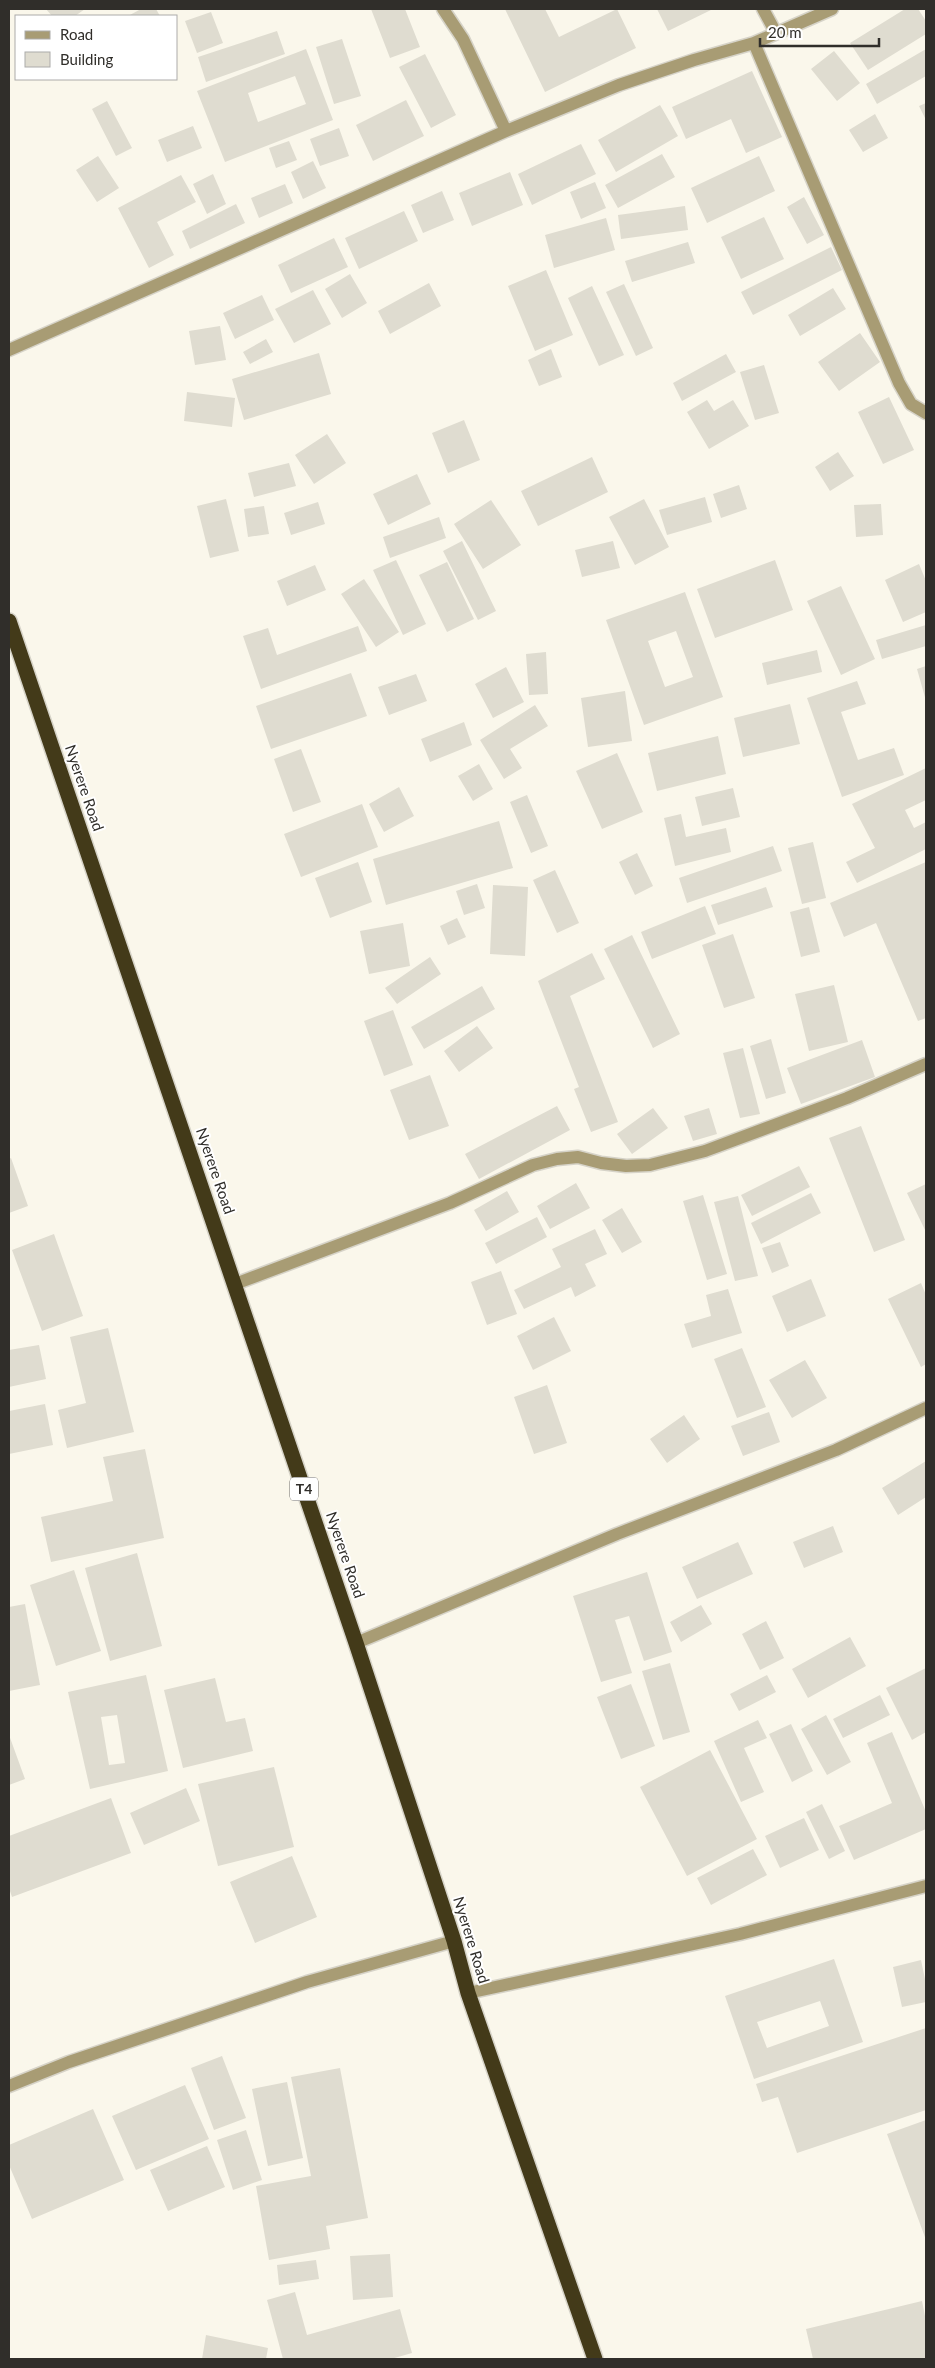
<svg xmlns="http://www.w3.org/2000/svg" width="935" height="2368" font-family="Lato,sans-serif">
<rect width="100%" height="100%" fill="#faf7eb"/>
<path fill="#dfdcd0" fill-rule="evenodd" d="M46 9H85L75 16H52Z
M141 9H156L160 16H128Z
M371 9H405L420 47 390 58Z
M505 9H545L559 37 617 9 636 48 545 92Z
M657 9H713L668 31Z
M905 9H918L926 21V34L868 70 850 43Z
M211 12 223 43 197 53 185 21Z
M277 31 285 54 206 82 198 57Z
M342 39 361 96 334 104 316 47Z
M306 49 333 120 225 162 197 91ZM295 76 306 104 258 122 248 93Z
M926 49V76L877 104 866 84Z
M834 51 860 83 837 101 811 69Z
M425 54 456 115 431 128 399 67Z
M752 71 782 137 746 153 731 119 686 139 672 107Z
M406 100 424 136 373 161 356 125Z
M107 101 132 148 116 156 92 109Z
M926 103V120L919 106Z
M660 105 678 136 616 172 598 140Z
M875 114 888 138 863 152 849 130Z
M193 126 202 148 167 162 158 140Z
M339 128 349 156 320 166 310 139Z
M289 141 297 160 276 168 269 148Z
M581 144 596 174 532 205 518 174Z
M662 154 675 177 618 208 605 185Z
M98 156 119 188 97 202 76 170Z
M759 156 775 191 707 223 691 188Z
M313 161 326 188 303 199 291 172Z
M510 172 523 205 472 226 459 193Z
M213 174 226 204 207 214 193 184Z
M181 175 196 202 157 222 174 255 149 268 118 208Z
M595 182 606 208 581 219 570 192Z
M285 184 293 203 259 218 251 198Z
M442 191 454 220 423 233 411 205Z
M804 197 824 235 807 244 787 207Z
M236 204 245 223 190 249 182 231Z
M685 206 688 230 621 239 618 215Z
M404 211 418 241 359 269 345 238Z
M764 217 784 259 741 279 721 237Z
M606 218 615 250 554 268 545 235Z
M334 238 348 267 291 293 278 265Z
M688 242 695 263 632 282 625 261Z
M831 247 842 270 753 315 741 292Z
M546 270 573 335 535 351 508 286Z
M350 274 367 303 342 318 325 289Z
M429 283 441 306 390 334 378 311Z
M624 284 653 348 636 356 606 292Z
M592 286 624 355 599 366 568 298Z
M833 288 846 309 800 336 788 315Z
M313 290 331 324 294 343 275 309Z
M262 295 274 320 235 339 223 313Z
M220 326 226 360 195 365 189 331Z
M860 333 880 362 839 391 818 362Z
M266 339 273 352 250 364 243 352Z
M551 349 562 377 539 386 528 360Z
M319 353 331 394 244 420 232 379Z
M726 354 736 372 682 401 673 383Z
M764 365 779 413 755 420 740 372Z
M187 392 235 398 232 427 184 421Z
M889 397 914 450 883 464 858 412Z
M707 400 714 411 733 400 749 426 709 449 687 412Z
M464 420 480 460 448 473 432 433Z
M327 434 346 463 314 484 295 455Z
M838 452 854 476 830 491 815 467Z
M592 457 608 492 538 526 521 491Z
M289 463 296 486 254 497 248 473Z
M417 474 431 504 388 525 373 494Z
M739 485 747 509 721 518 713 494Z
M705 497 712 522 667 535 659 510Z
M226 499 239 551 210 558 197 506Z
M644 499 669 547 635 565 609 517Z
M491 500 521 545 483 569 454 524Z
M318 502 325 524 291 535 284 513Z
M881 504 883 535 856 537 854 505Z
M264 506 269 534 248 537 244 509Z
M439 517 446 538 390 558 383 537Z
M462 541 496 611 478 620 443 551Z
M613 541 620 568 582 577 575 550Z
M396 560 426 624 403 635 373 570Z
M775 560 793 610 715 638 697 589Z
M447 562 474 619 447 632 419 575Z
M919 564 926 581V612L903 622 885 580Z
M315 565 326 590 287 606 277 581Z
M364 579 399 632 376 647 341 594Z
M841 586 875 659 841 675 807 601Z
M685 592 723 697 644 725 606 620ZM676 631 693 677 665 687 648 641Z
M926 625V646L882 659 876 640Z
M358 626 367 651 261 689 243 636 268 628 277 655Z
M817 650 822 672 767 685 762 663Z
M546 652 548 694 529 695 526 654Z
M926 666V701L917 669Z
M506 667 524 702 493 718 475 684Z
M351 673 367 716 271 749 256 706Z
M416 674 427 701 389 715 378 687Z
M857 681 866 704 841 712 858 760 894 748 904 775 842 797 807 698Z
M625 691 632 741 588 747 581 698Z
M790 704 800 744 743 757 734 718Z
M535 705 548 726 510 749 522 768 504 779 480 740Z
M464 722 472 745 430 762 421 739Z
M718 736 726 774 657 791 648 753Z
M301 749 321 802 293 812 274 759Z
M617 753 643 812 602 829 576 771Z
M479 764 493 789 473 801 458 776Z
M926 768V800L905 810 914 828 926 822V849L857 883 846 862 875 848 852 804Z
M399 787 414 816 384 832 369 804Z
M733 788 740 817 702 826 695 797Z
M527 795 548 846 531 853 510 802Z
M362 804 378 847 301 877 284 834Z
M681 814 686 837 726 828 731 852 675 866 664 818Z
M499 821 513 868 386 905 373 859Z
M813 842 826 898 802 904 788 848Z
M773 846 782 871 687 903 679 878Z
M637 853 653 886 635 895 619 862Z
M358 862 372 902 330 918 315 878Z
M926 862V1018L918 1021 876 923 844 937 830 903Z
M555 870 579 923 557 933 533 880Z
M477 884 485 908 464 915 456 891Z
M493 885 528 887 525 956 490 954Z
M766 887 773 907 718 925 711 905Z
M705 906 716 934 652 959 641 932Z
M809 907 820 952 801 957 790 912Z
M457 918 466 937 448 945 440 926Z
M403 923 410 966 369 974 360 931Z
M733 934 755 998 724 1008 702 945Z
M632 935 680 1034 653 1048 604 949Z
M592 953 605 979 570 996 618 1122 591 1132 574 1089 579 1087 538 981Z
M430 957 441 974 397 1004 385 988Z
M834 985 848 1042 809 1051 795 994Z
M482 986 495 1009 424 1049 411 1027Z
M393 1010 413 1065 384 1076 364 1021Z
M477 1026 493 1048 459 1072 444 1051Z
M771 1039 786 1093 766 1099 750 1046Z
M862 1040 875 1077 801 1104 787 1068Z
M743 1048 760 1114 740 1118 723 1053Z
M430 1075 449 1126 409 1140 390 1090Z
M557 1106 570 1130 479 1179 465 1154Z
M653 1108 668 1128 632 1154 617 1134Z
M709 1108 717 1134 693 1141 684 1116Z
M861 1126 905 1240 874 1252 829 1138Z
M11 1158 28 1206 9 1213V1159Z
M799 1166 810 1187 752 1216 741 1195Z
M576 1183 590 1208 550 1229 537 1206Z
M926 1184V1232L907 1193Z
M507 1191 519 1212 486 1231 474 1210Z
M811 1193 821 1213 761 1244 751 1223Z
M703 1195 727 1274 707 1280 683 1201Z
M738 1196 758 1276 735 1281 714 1202Z
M622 1208 642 1242 622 1253 602 1220Z
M537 1217 547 1237 496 1264 485 1243Z
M595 1229 607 1254 585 1264 596 1286 575 1297 571 1287 524 1309 514 1290 561 1267 552 1249Z
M54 1234 83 1316 42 1331 12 1250Z
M780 1242 789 1266 772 1273 762 1248Z
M501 1271 517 1314 487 1325 471 1282Z
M811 1279 826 1316 787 1332 772 1296Z
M921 1283 926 1295V1364L921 1367 888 1299Z
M728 1289 742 1333 692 1348 684 1324 711 1316 706 1295Z
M554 1317 571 1351 533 1370 517 1336Z
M108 1328 134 1432 67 1448 58 1410 86 1403 70 1337Z
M39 1345 46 1379 9 1387V1350Z
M742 1348 766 1407 737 1418 714 1359Z
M805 1360 827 1398 792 1418 769 1380Z
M547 1385 567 1443 534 1454 514 1397Z
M45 1404 53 1445 9 1454V1411Z
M769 1412 780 1442 743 1456 731 1426Z
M684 1415 700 1439 667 1463 650 1439Z
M145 1449 164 1538 51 1562 41 1517 113 1501 103 1457Z
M926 1461V1497L898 1515 882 1488Z
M833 1526 843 1552 804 1568 793 1542Z
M738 1542 753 1574 697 1599 682 1567Z
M137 1553 162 1646 110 1661 85 1568Z
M74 1570 101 1651 56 1666 30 1585Z
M647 1572 672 1652 644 1661 629 1616 615 1620 632 1673 601 1682 573 1596Z
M25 1604 40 1685 9 1691V1607Z
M701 1605 712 1624 681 1642 670 1622Z
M766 1621 784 1658 760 1670 742 1634Z
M850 1637 866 1666 808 1698 792 1669Z
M670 1663 690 1732 663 1740 642 1671Z
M926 1668V1732L912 1740 886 1688Z
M146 1675 168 1771 90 1789 68 1692ZM117 1715 125 1763 109 1765 101 1717Z
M767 1675 776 1692 739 1711 730 1694Z
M215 1678 226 1722 245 1718 253 1751 183 1768 164 1690Z
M631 1684 655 1746 621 1759 597 1697Z
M880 1695 890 1715 843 1738 833 1719Z
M826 1715 851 1762 827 1775 801 1729Z
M758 1720 767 1738 744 1748 764 1792 741 1802 714 1741Z
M791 1724 813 1771 792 1782 769 1734Z
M892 1732 926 1812V1829L854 1860 839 1826 892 1803 867 1743Z
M9 1735 25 1779 9 1785Z
M710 1750 757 1839 687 1876 640 1787Z
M274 1767 294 1847 218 1866 198 1784Z
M186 1788 200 1821 144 1845 130 1813Z
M111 1798 131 1853 12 1897 9 1888V1836Z
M822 1804 845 1851 829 1859 806 1812Z
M804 1818 819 1850 780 1868 765 1836Z
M753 1849 767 1875 711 1905 697 1878Z
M292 1856 317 1917 255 1943 230 1882Z
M834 1959 863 2042 754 2079 725 1996ZM820 2001 829 2026 767 2048 757 2022Z
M921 1960 926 1984V2002L902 2007 893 1967Z
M926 2028V2110L797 2153 778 2097 762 2102 756 2084Z
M222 2056 246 2118 214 2130 191 2068Z
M340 2068 368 2218 326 2226 330 2249 269 2260 256 2186 311 2176 291 2077Z
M287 2082 303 2158 268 2166 252 2089Z
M185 2085 209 2139 136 2170 112 2116Z
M93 2109 124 2180 32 2219 9 2165V2145Z
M926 2120V2240L887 2134Z
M246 2130 262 2180 233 2190 217 2140Z
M207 2146 225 2187 168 2211 150 2170Z
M390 2254 393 2297 353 2300 350 2256Z
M316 2260 319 2279 279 2285 277 2265Z
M295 2292 307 2335 400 2309 412 2353 391 2359H283L267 2300Z
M922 2301 926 2321V2359H813L806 2329Z
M206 2335 268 2348 266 2359H202Z"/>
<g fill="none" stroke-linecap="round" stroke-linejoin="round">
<defs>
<path id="minor" d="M443 9 463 39 506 131
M763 9 776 33
M754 43 899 383 911 404 926 413
M9 350 506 131 619 85 694 60 754 43 832 9
M235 1284 450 1203 533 1165 557 1159 578 1157 601 1163 626 1166 650 1165 705 1151 847 1098 926 1064
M356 1643 617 1534 836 1450 926 1408
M468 1993 740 1934 926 1886
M9 2086 69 2062 307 1982 454 1941"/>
<path id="highway" d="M9 621 356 1643 454 1941 468 1993 595 2359"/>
</defs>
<use href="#minor" stroke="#d6d3c8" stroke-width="15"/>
<use href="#highway" stroke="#d6d3c8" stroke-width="18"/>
<use href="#minor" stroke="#a89c74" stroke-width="12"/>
<use href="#highway" stroke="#433a19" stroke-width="15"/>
</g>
<g text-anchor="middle" stroke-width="4" stroke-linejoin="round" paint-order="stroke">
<rect fill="#fff" stroke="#6e6d6a" stroke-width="1" x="290" y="1477.5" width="28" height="23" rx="4"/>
<g font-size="14" font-weight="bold" fill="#302e2a">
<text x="304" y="1494">T4</text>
</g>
<g font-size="15" fill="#302e2a" stroke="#fff">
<text transform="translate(84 788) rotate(71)" y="5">Nyerere Road</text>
<text transform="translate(215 1171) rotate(71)" y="5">Nyerere Road</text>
<text transform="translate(345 1555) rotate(71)" y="5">Nyerere Road</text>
<text transform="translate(471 1940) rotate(73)" y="5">Nyerere Road</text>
</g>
</g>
<rect width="935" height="2368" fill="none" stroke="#302e2a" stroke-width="20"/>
<rect x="15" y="15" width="162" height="65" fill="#ffffff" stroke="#acabaa"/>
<rect x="25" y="31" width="25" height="8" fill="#a89c74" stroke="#acabaa"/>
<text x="60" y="40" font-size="15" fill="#302e2a">Road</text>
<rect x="25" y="52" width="25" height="15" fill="#dfdcd0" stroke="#acabaa"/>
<text x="60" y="65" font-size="15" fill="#302e2a">Building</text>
<path d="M760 38v8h119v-8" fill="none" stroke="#302e2a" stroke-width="2.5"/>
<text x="768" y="38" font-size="15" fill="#302e2a" stroke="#ffffff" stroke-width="4" paint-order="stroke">20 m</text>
</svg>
